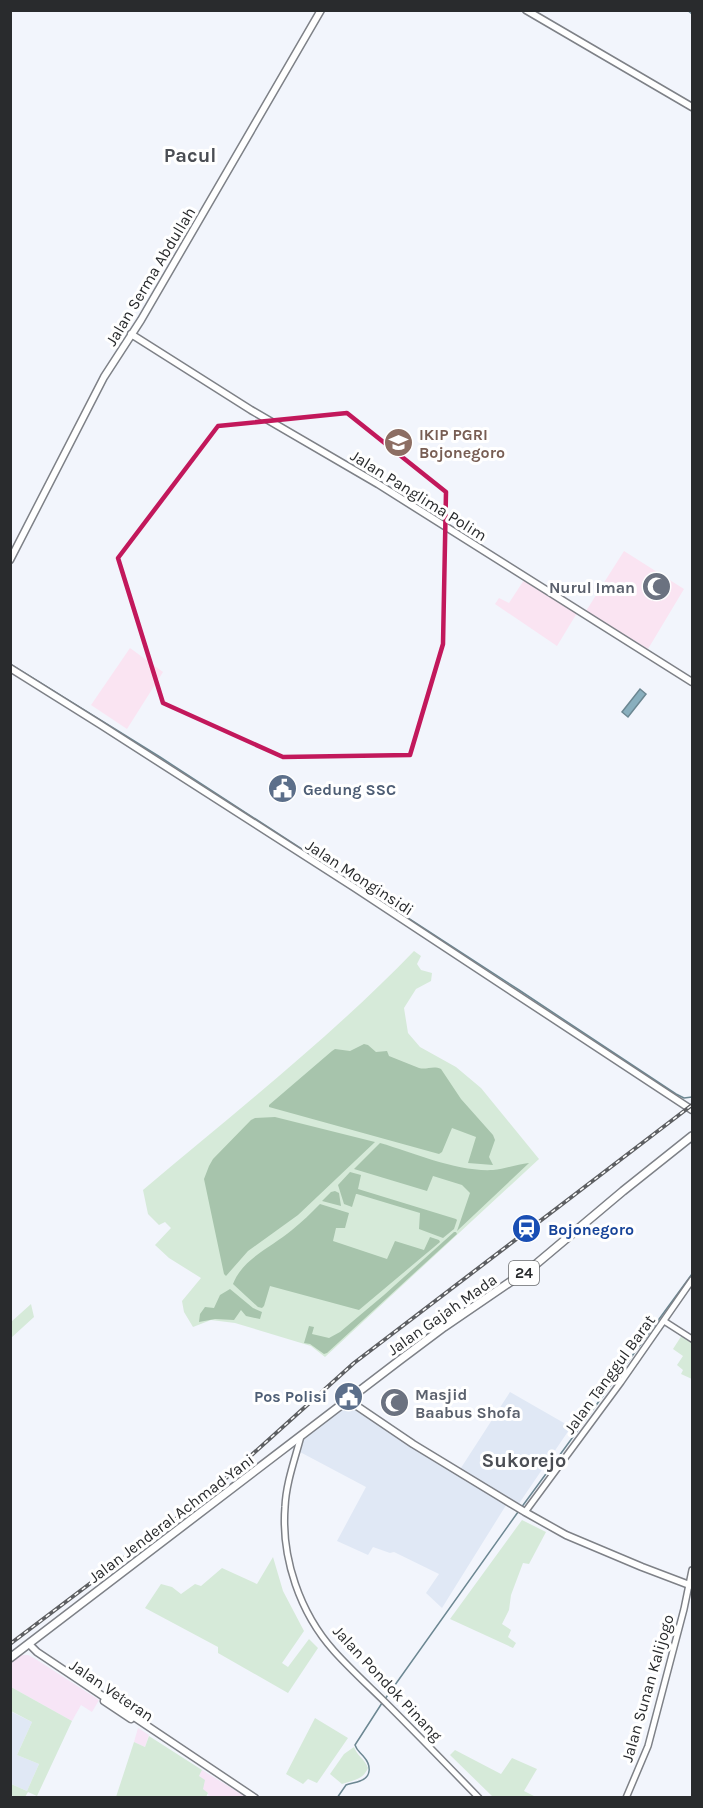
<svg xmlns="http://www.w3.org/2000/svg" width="703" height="1808" font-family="Karla,sans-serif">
<rect width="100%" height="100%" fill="#f2f5fc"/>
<path fill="#f7e5f6" d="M20 1655H28L34 1658 99 1700 92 1712 81 1705 72 1721 11 1687V1663Z
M138 1728 149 1735 145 1747 134 1742Z
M202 1770 246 1797H213L208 1795V1793L203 1789 199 1776Z"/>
<path fill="#e0e8f5" d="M510 1392 571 1427 518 1505 508 1502 442 1608 426 1593 439 1574 394 1552 390 1553 373 1547 368 1555 337 1541 366 1487 300 1452 301 1436 348 1400 459 1471Z
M10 1711 32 1722 17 1755 39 1764 27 1791 11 1784Z"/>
<path fill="#fae4f2" d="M624 551 684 589 648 649 586 611Z
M524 580 577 613 557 646 495 604 499 598 509 603Z
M130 648 163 672 127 729 91 705Z"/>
<path fill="#d6ead9" d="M414 951 421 956 417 964 421 970 432 973 431 981 416 989 404 1008 408 1033 420 1047 456 1067 481 1088 539 1159 325 1357 311 1346 235 1323 211 1320 193 1327 184 1312 182 1301 201 1278 169 1258 155 1245 171 1228 165 1222 159 1225 148 1214 143 1190C235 1112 330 1038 414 951Z
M31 1304 34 1317 11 1338V1322Z
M682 1335 692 1342V1379L681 1374 683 1370 677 1365 683 1356 673 1349Z
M522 1520 546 1532 529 1564 523 1563 511 1595 509 1610 502 1624 511 1630 508 1637 516 1643 513 1648 450 1619Z
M273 1557 283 1591 304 1631 282 1663 288 1667 309 1639 318 1648 288 1693 218 1653V1647L145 1608 161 1584 172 1587 181 1594 195 1584 201 1586 222 1568 257 1584Z
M11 1687 72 1721 37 1796 28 1792 25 1797H16L11 1795V1784L27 1791 39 1764 17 1755 32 1722 11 1711Z
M315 1718 348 1738 317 1783 308 1779 303 1784 286 1774Z
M149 1736 202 1770 199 1776 205 1780 203 1789 208 1793 206 1797H116L134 1742 145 1747Z
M354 1747C357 1756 365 1759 368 1768 363 1780 353 1780 342 1784L330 1774 344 1754Z
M455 1750 501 1774 512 1758 537 1769 524 1791 536 1797H493L450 1755Z"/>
<path fill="#a7c4ac" d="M364 1044 368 1045 376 1052 387 1051 389 1056 419 1068C427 1070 433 1065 441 1069L461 1099 493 1135 495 1140 489 1157 493 1165 468 1163 476 1137 452 1128 442 1152 439 1154 269 1107V1105L332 1051 335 1049 350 1051Z
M275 1117 375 1142 298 1215 248 1251 226 1276 224 1274 204 1179 209 1166 213 1159 251 1120 255 1118Z
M380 1143C415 1153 457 1172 493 1170 505 1169 518 1164 529 1163L457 1231 470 1193 462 1185 433 1176 427 1191 354 1169Z
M350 1172 361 1175 358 1189 456 1219 457 1220 454 1229 443 1238 419 1229 420 1213 357 1194H356L352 1207 344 1204 338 1185Z
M335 1191 339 1193 341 1206 322 1201 331 1192Z
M320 1204 349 1213 345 1228H336L333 1241 387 1259 395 1241 424 1250 430 1237 439 1240 440 1242 359 1310 270 1286 264 1306 262 1308 258 1307 233 1284C243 1258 272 1247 292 1230 302 1222 311 1213 320 1204Z
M454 1232H456L457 1234 327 1353 324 1354 310 1344 304 1343 309 1326 314 1327 312 1334 329 1338 340 1332 384 1295Z
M230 1289 253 1308 262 1312 260 1319 246 1316 241 1310 234 1320 215 1319 199 1322 200 1314 205 1307 214 1308 220 1295Z"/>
<path fill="#89afbe" stroke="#6c8792" stroke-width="1.5" d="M640 689 646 694 628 717 622 712Z"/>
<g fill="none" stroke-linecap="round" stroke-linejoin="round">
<path stroke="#6c8792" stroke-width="1.5" d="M687 10 692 14
M10 664 160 757 519 990 676 1094 684 1098 692 1097
M521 1508 692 1274
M385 1699 518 1512
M337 1798 346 1785C351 1783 356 1783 360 1781 372 1777 371 1765 364 1757 360 1752 357 1751 355 1745L382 1703"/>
<defs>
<path id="tertiary" d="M664 1321 692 1339
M301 1436C295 1459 286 1483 285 1507 281 1558 300 1613 334 1651 351 1670 371 1688 389 1706 419 1736 449 1767 479 1798
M525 1512 621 1382 692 1280
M626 1798 648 1746 684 1609 692 1570"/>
<path id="secondary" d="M131 334 251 410 378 484 692 682
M10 560 104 377 141 320 321 10
M10 668 101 725 355 888 692 1110"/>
<path id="primary" d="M526 10 692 107
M348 1400 413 1444 525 1512 566 1535 642 1567 692 1586
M29 1644 37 1652 255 1798
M104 1701 131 1719"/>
<path id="trunk" d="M10 1658 400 1360 444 1327 535 1265 623 1191 692 1136"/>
</defs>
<use href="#tertiary" stroke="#7e8187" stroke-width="8"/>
<use href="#secondary" stroke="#7e8187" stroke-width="9"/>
<use href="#primary" stroke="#7e8187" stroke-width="9"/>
<use href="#trunk" stroke="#7e8187" stroke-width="10"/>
<use href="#tertiary" stroke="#fff" stroke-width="5"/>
<use href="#secondary" stroke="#fff" stroke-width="6"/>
<use href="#primary" stroke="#fff" stroke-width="6"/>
<use href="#trunk" stroke="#fff" stroke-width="7"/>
<defs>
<path id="rail" d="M10 1644 190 1508 226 1478 354 1363 692 1105"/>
</defs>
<use href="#rail" stroke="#5d5f62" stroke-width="4"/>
<use href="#rail" stroke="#fff" stroke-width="1.5" stroke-dasharray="4.5" stroke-linecap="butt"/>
</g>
<path fill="none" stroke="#c2185b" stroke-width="4.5" stroke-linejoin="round" d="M347 413 446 492 443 644 410 755 283 757 163 703 118 558 218 426Z"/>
<defs>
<symbol id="university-disc" viewBox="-11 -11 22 22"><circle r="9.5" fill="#8d6e63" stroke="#fff"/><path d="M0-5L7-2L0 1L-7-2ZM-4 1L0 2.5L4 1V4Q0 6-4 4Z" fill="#fff"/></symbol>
<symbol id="mosque-disc" viewBox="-11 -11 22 22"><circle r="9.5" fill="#6b7280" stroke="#fff"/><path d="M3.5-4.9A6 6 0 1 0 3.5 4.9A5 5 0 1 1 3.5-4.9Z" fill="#fff"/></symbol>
<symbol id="civic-disc" viewBox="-11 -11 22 22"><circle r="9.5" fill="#5c6f8a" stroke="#fff"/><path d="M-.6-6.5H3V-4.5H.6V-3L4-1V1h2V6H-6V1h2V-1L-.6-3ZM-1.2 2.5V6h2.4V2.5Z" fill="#fff"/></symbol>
<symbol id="station-disc" viewBox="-11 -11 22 22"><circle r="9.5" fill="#1a4fb4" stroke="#fff"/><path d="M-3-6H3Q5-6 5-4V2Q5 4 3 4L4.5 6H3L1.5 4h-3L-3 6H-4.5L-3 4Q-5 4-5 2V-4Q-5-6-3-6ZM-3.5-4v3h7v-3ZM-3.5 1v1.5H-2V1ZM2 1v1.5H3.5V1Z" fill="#fff"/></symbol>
</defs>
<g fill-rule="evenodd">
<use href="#university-disc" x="382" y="426" width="33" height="33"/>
<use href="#mosque-disc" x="640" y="570" width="33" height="33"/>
<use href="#civic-disc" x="266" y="772" width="33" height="33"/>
<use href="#station-disc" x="510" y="1212" width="33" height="33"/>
<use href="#civic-disc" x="332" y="1380" width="33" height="33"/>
<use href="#mosque-disc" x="378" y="1386" width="33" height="33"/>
</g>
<g text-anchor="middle" stroke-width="6" stroke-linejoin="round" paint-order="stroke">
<rect fill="#fff" stroke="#696b6c" stroke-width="1.5" x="509" y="1261" width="30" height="24" rx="4.5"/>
<g font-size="15" font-weight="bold" fill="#292b2d">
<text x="524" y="1278">24</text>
</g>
<g font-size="16" fill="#292b2d" stroke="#fff">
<text transform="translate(150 276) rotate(-59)" y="6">Jalan Serma Abdullah</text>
<text transform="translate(419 495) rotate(32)" y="6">Jalan Panglima Polim</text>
<text transform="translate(360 877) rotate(33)" y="6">Jalan Monginsidi</text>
<text transform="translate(442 1314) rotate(-35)" y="6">Jalan Gajah Mada</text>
<text transform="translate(609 1374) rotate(-54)" y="6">Jalan Tanggul Barat</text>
<text transform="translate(171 1518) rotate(-37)" y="6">Jalan Jenderal Achmad Yani</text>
<text transform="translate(388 1683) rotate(47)" y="6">Jalan Pondok Pinang</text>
<text transform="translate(647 1688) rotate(-74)" y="6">Jalan Sunan Kalijogo</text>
<text transform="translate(112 1690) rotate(34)" y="6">Jalan Veteran</text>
</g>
<g font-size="16" font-weight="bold" fill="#785e54" stroke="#fff" text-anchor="start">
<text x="419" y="440">IKIP PGRI<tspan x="419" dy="18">Bojonegoro</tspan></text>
</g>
<g font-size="16" font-weight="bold" fill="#5b616d" stroke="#fff" text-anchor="end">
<text x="635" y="593">Nurul Iman</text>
<text x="415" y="1400" text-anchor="start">Masjid<tspan x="415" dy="18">Baabus Shofa</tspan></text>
</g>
<g font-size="16" font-weight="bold" fill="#4e5e75" stroke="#fff" text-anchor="start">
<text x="303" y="795">Gedung SSC</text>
<text x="327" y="1402" text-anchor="end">Pos Polisi</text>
</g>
<g font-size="16" font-weight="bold" fill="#164399" stroke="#fff" text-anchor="start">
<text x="548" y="1235">Bojonegoro</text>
</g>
<g font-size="20" font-weight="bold" fill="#4b4e54" stroke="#fff">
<text x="190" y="162">Pacul</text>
<text x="524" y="1467">Sukorejo</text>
</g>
</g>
<rect width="703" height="1808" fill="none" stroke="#292b2d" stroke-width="24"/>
</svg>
